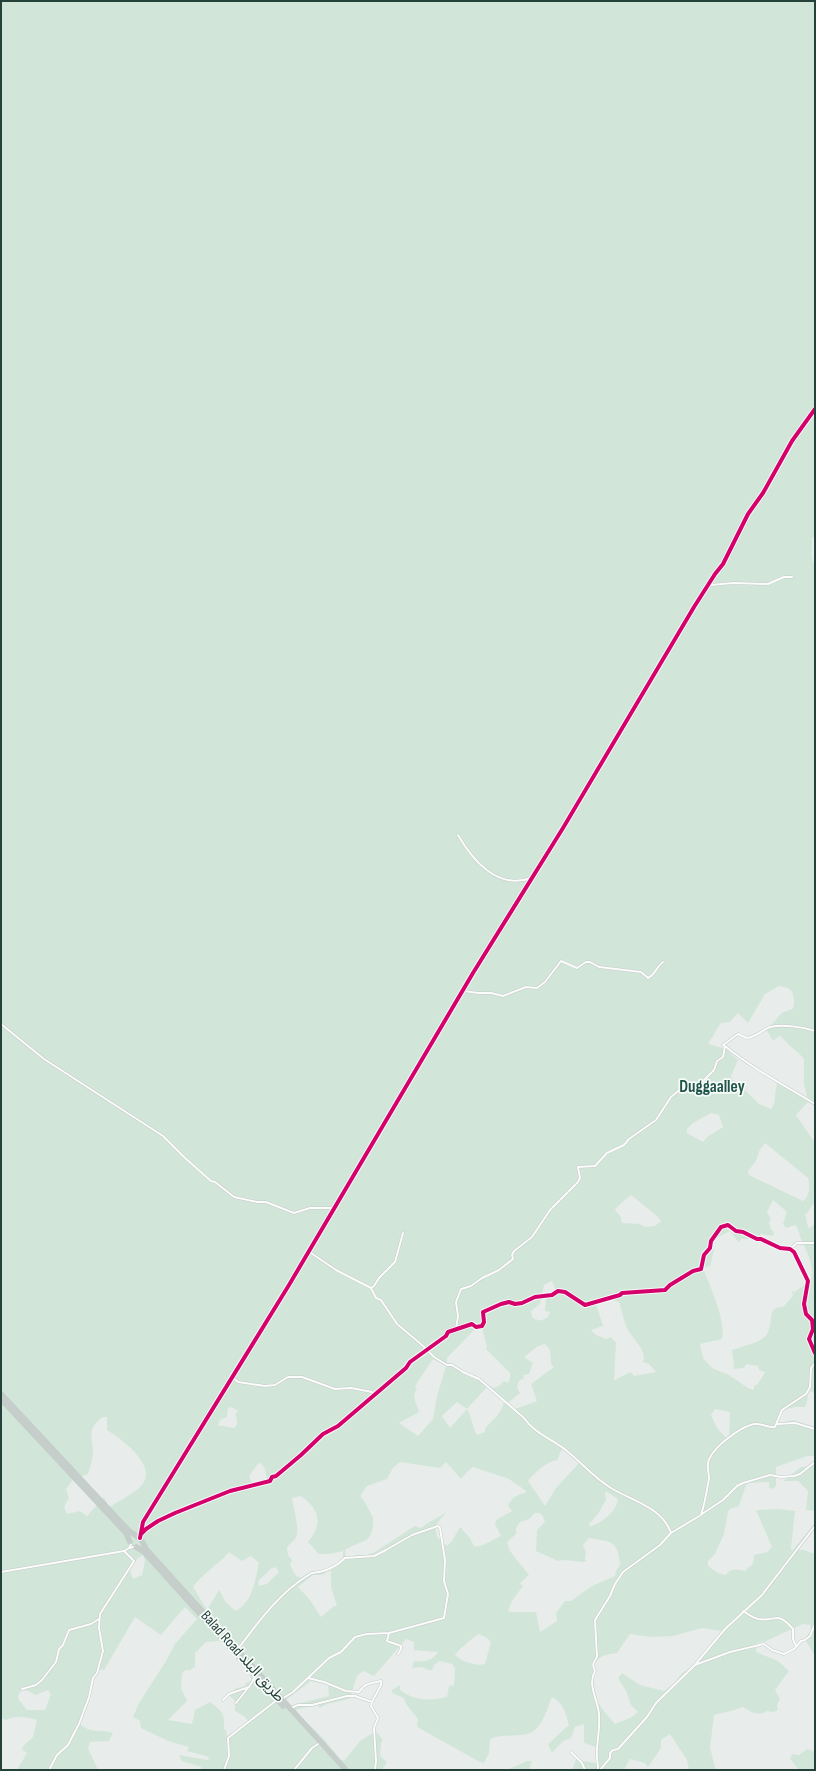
<svg xmlns="http://www.w3.org/2000/svg" width="816" height="1771" font-family="'Sofia Sans Condensed','Noto Sans Arabic',sans-serif">
<rect width="100%" height="100%" fill="#e8edeb"/>
<path fill="#d1e6d8" fill-rule="evenodd" d="M1 1H815V536L812 538C813 547 810 553 813 562L815 561V1106L808 1102 796 1115 815 1143V1204H813L808 1212 805 1214 808 1227 810 1228 815 1223V1393L809 1391C807 1397 808 1402 805 1407H795L783 1410 778 1423 793 1420 815 1427V1456H807L776 1467V1486L772 1489 769 1488V1482L748 1483 746 1485 739 1506 730 1509 728 1512 724 1534 715 1554 708 1561V1566L718 1573 726 1575C731 1567 738 1570 746 1571L747 1568C753 1566 754 1562 754 1555L767 1552 772 1547 756 1510 779 1509 795 1511 791 1548 792 1551 815 1523V1527L797 1550H804L815 1554V1656L805 1639 811 1630 810 1625 803 1624 766 1641 757 1643 756 1652 778 1661 789 1671 775 1690 780 1699 777 1705 778 1710 774 1712 767 1711C758 1717 751 1712 743 1707L731 1711 714 1715 710 1748 716 1770H689L687 1760 670 1734 661 1740V1748L648 1767 645 1763 630 1759 624 1770H572L577 1757 582 1761 596 1763V1747L584 1743V1724L575 1727 571 1738 563 1741 552 1753 548 1744C556 1738 561 1731 569 1725 566 1714 563 1702 552 1697 545 1713 542 1734 521 1735 510 1736 500 1735 490 1739L489 1753 484 1763 478 1761 419 1728 417 1726 418 1719 406 1704 404 1698 392 1693V1690L400 1685V1690C414 1701 431 1701 447 1697L449 1686 454 1685 455 1668 452 1664 440 1661 434 1665 432 1670H428L422 1667 412 1668 414 1661C424 1662 432 1661 438 1652L414 1650V1642L406 1639 374 1676 363 1671 357 1676 350 1698C340 1703 329 1701 320 1708L318 1705C311 1708 300 1706 295 1711L324 1739 340 1759 344 1761 360 1741 376 1731 383 1740 381 1743 380 1756 387 1762 382 1770H201V1767L182 1761 179 1755 208 1760 209 1757 187 1751 189 1747 168 1741 141 1728 140 1721 133 1717 139 1703 166 1661 175 1644 197 1619 185 1607 161 1635 135 1617 104 1670 100 1669 93 1679 89 1701 80 1724C91 1734 101 1729 113 1733L109 1741 90 1742 88 1748 98 1770H17L27 1753 22 1750 23 1746 33 1737 37 1720C27 1717 15 1715 6 1720L1 1718ZM779 986C790 987 794 991 794 1002 794 1004 794 1006 793 1008 790 1011 785 1011 782 1013 776 1018 774 1024 766 1029L773 1041 778 1037 781 1036C788 1046 797 1050 804 1059V1083L807 1098 774 1080 777 1084C774 1093 777 1101 771 1109L759 1104 745 1090 746 1087 742 1082 732 1080 731 1076 738 1060 726 1049 708 1044 719 1026 721 1023 730 1022 738 1013 748 1023 765 994ZM711 1113 719 1115 723 1127 707 1137 703 1142 687 1133V1129L693 1123ZM765 1143 808 1178C810 1186 810 1196 803 1201L749 1175 748 1172C750 1167 756 1163 757 1158 759 1151 760 1149 765 1143ZM631 1195 658 1217 661 1221 655 1226 645 1227 640 1224 622 1223 621 1217 615 1210C617 1206 628 1198 631 1195ZM773 1200 787 1212 783 1224 786 1228 795 1225C799 1229 799 1234 801 1239 806 1249 816 1269 810 1280 806 1285 799 1288 795 1292L792 1291 793 1296 783 1307H778L773 1310C770 1317 771 1325 768 1332 765 1342 742 1346 732 1350L734 1365 733 1369 744 1368 746 1364 758 1366 759 1370 765 1372 758 1384 754 1386V1390L748 1388 729 1375 712 1368 703 1358 700 1344 722 1339C726 1319 710 1287 703 1268L710 1266 714 1250 711 1243 716 1238 730 1231 739 1243 741 1239H752L754 1237 757 1238 761 1234 773 1236 774 1232 771 1229 769 1223 771 1219 767 1212ZM552 1281 556 1291 546 1299 545 1311 550 1312 548 1317C541 1321 538 1322 532 1317L531 1311 540 1304 544 1285ZM609 1299 619 1302C621 1309 623 1316 625 1323 628 1336 648 1348 643 1362L649 1364 656 1372 634 1376 631 1372 614 1380 616 1343 611 1337 606 1339 596 1335 591 1330 603 1326 596 1304ZM482 1328 487 1347 486 1349 510 1373V1378L508 1383 504 1381 499 1386 493 1388 475 1375 465 1372 452 1364 447 1363V1358L475 1329ZM545 1344 550 1350 551 1364 554 1367 531 1384 537 1401 515 1409 508 1403 520 1393 517 1387 519 1381 524 1378 523 1375 529 1374 533 1363 524 1357 538 1346ZM433 1359 446 1366 437 1396 433 1419 418 1436 399 1423 419 1412C417 1403 411 1398 417 1389L415 1386ZM487 1387 504 1402C499 1418 494 1417 485 1429V1432L477 1435C472 1427 472 1417 467 1409ZM457 1402 467 1409 450 1428 442 1416ZM231 1407 238 1411 235 1414C237 1421 239 1423 234 1428L218 1425 220 1420 227 1417 228 1408ZM715 1409 730 1412 729 1435 726 1438 717 1428 711 1415ZM103 1417H107V1430C121 1439 158 1465 142 1485 139 1490 115 1504 109 1507L104 1497 87 1516 80 1511 67 1514 64 1507 69 1498 66 1489 73 1480 88 1474C90 1467 93 1458 93 1451 92 1434 87 1429 103 1417ZM562 1449 578 1460 579 1463 556 1488 545 1506 528 1481C535 1472 546 1462 557 1460ZM400 1462 440 1468 446 1462 461 1479 467 1472 473 1467 509 1479 526 1491 525 1493C516 1495 511 1498 508 1506L512 1511 496 1520 495 1524 501 1536C492 1539 483 1548 474 1546L470 1538 460 1527 452 1541 447 1546 437 1537 435 1526 447 1511C439 1518 429 1521 421 1528L415 1526 413 1527 375 1552 367 1555H356L346 1558 345 1550C363 1539 374 1545 373 1517 368 1510 366 1501 360 1496L367 1486 387 1479 393 1468ZM261 1463 265 1469 267 1479 252 1483 249 1476 258 1464ZM605 1492H607L618 1499C617 1511 601 1524 590 1526L589 1524 598 1514 606 1500ZM301 1496C320 1510 323 1524 308 1542L319 1554H330L343 1551V1558L333 1566 319 1571H312L301 1578 296 1576 290 1565 292 1560 288 1555 287 1548C289 1544 292 1543 295 1539 301 1532 293 1507 292 1498ZM535 1513H539L542 1515 545 1522 537 1530 536 1551 558 1561 563 1560 584 1562 586 1561 585 1558 586 1553 583 1545 589 1538C610 1542 618 1539 620 1565L616 1571 615 1576 592 1586 571 1601H565L556 1613 557 1621 540 1632 536 1612H508L512 1601 523 1586 520 1583 529 1575 510 1551 507 1542 516 1534V1528L520 1522 529 1519ZM229 1552 242 1561 251 1556 259 1563C255 1580 253 1603 235 1611L225 1601 219 1590 207 1610 193 1587C202 1574 218 1565 229 1552ZM143 1555 145 1561 142 1575 133 1579 130 1570 137 1559ZM276 1567 279 1572 267 1584 258 1586 259 1580 272 1568ZM331 1570V1587L337 1606H334L321 1617 310 1600 298 1587 313 1575H322ZM702 1628 722 1631 691 1667 682 1673 673 1684 664 1691 640 1685 622 1673 618 1678 626 1691 631 1705 638 1712 632 1717 615 1724C598 1704 594 1702 594 1674L596 1672 593 1665C601 1654 605 1655 617 1653L630 1634 651 1637 673 1636ZM478 1634 487 1638 491 1642 485 1664 478 1665 463 1661 455 1655C461 1647 470 1641 478 1634ZM221 1641 247 1669 252 1680 245 1684 246 1686 237 1688 228 1694 235 1701V1711L245 1717 249 1722 227 1736 226 1730 224 1729C225 1713 222 1711 210 1702L195 1710 192 1724 168 1720 187 1701 181 1688 182 1673 186 1670H190L195 1667V1653L206 1642ZM311 1681 328 1685 329 1696 289 1706 286 1700ZM26 1690 36 1695 48 1690 51 1694 45 1710H27L19 1700 18 1696 21 1691Z
M815 1466V1511L806 1510 808 1491 798 1481H783L801 1467Z
M807 1749 815 1752V1770H799L790 1759 792 1754 799 1755Z
M527 1761H532L529 1770H507Z"/>
<g fill="none" stroke-linecap="round" stroke-linejoin="round">
<defs>
<path id="minor" d="M710 585 734 583 768 584 784 577H792
M458 835C473 861 498 890 531 878
M464 991 478 993H491L503 996 526 987 537 988 545 982 561 961 577 968 586 962H590L599 967 641 972 648 978C656 974 656 967 663 962
M1 1024 44 1059 163 1136 185 1158 211 1181 215 1182 234 1197 257 1202H266L294 1213 310 1208H334
M725 1046C753 1069 784 1085 815 1104
M790 1249 797 1243H815
M308 1251 336 1270 371 1288 376 1298 381 1300 397 1324 422 1345 434 1357 447 1365H452L463 1372 479 1379 524 1418C535 1434 552 1439 567 1451 582 1463 595 1479 611 1488 632 1501 662 1507 671 1533L660 1545 623 1572 615 1584 610 1596 595 1620 597 1657C593 1662 592 1665 595 1671 587 1685 598 1700 599 1714 600 1725 598 1737 597 1748 596 1755 598 1763 598 1770
M371 1288 374 1286 379 1278 395 1262 403 1233
M456 1329 458 1316 456 1302 461 1289 471 1286 482 1278 499 1270 513 1259 512 1255 514 1251 532 1237 550 1210 578 1182 580 1178 578 1167 595 1166 607 1153 624 1145 629 1139 656 1120 671 1097 684 1086 690 1090 696 1088 714 1070 717 1061 723 1057 725 1046 723 1045 738 1034 747 1038C757 1036 764 1029 770 1027 783 1024 803 1027 815 1031
M232 1377 238 1382 265 1386 275 1385 288 1377H302L335 1389 351 1388 372 1392 374 1395
M778 1424 795 1423 815 1429
M702 1514 723 1500 737 1486 743 1483 770 1475 781 1477 794 1476 800 1474 815 1462
M142 1533 146 1529 158 1521 230 1491 270 1481 272 1477 276 1476 301 1455 323 1434 338 1426 406 1368 410 1362 446 1336 448 1332 472 1324 476 1327 482 1326 484 1322 483 1312 501 1304 509 1302 515 1304 522 1303 535 1297 552 1295 558 1291 565 1292 585 1305 620 1295 622 1293 665 1290 670 1285 693 1271 701 1269 704 1255 710 1248 711 1241 721 1227 728 1225 736 1231 743 1232 757 1239H761L780 1248 790 1249 794 1252 808 1281 804 1304 806 1314 812 1320 813 1329 809 1339 815 1353
M671 1533 701 1515C705 1503 707 1490 709 1478 709 1473 707 1468 708 1463 711 1448 740 1427 754 1424 761 1423 768 1428 775 1427L782 1410 806 1394 810 1387 811 1368 815 1363
M140 1538 143 1522 289 1285 473 973 563 828 694 607 715 574 723 564 748 514 763 493 792 441 815 409
M131 1544 129 1548 133 1547
M1 1572 124 1551 129 1548
M743 1611C748 1614 753 1618 758 1619 776 1622 777 1610 793 1629V1639L796 1646
M389 1633 387 1641 401 1646V1649L398 1654
M238 1649C258 1622 280 1592 310 1574 313 1572 315 1573 319 1572 329 1570 338 1565 345 1558L374 1556 386 1550 412 1535 438 1526 440 1528 445 1560 444 1581 448 1594 444 1618 389 1633 367 1634 355 1637 341 1652 329 1658 293 1692 282 1699
M695 1665 730 1652 764 1644 772 1650 784 1654 794 1649 801 1641 805 1640 810 1636 815 1624
M308 1678 324 1682 346 1691 359 1692C365 1683 371 1683 381 1681V1685L372 1702
M22 1689 36 1685 42 1680 56 1662 59 1649 63 1645 69 1630 91 1624 99 1619
M223 1700 229 1694 249 1687 255 1677
M236 1703 248 1688
M291 1708 298 1705H312L347 1696H355L372 1702 371 1706 378 1718 374 1728 376 1761 375 1770
M571 1752 582 1763 585 1770
M49 1770 57 1755 68 1745 79 1724 89 1697 93 1678 97 1673 103 1651 99 1628 100 1614 134 1561 124 1551
M224 1770 229 1756 228 1738 277 1700
M294 1770 312 1748 318 1744
M600 1770 610 1758V1753L613 1750 618 1749 647 1717 656 1703 694 1666 725 1629 762 1595 815 1526"/>
<path id="trunk" d="M1 1394 129 1531 138 1537
M1 1399 126 1533 130 1542
M142 1541 146 1549 346 1770
M136 1547 143 1551 283 1706"/>
</defs>
<use href="#minor" stroke="#c5cac8" stroke-width="3"/>
<use href="#trunk" stroke="#c3ccc9" stroke-width="5.5"/>
<use href="#minor" stroke="#fcfcfc" stroke-width="2"/>
<use href="#trunk" stroke="#c6cecc" stroke-width="4.5"/>
<defs>
<path id="cycleway" d="M141 1534 146 1529 158 1521 175 1513 230 1491 270 1481 272 1477 276 1476 301 1455 323 1434 338 1426 406 1368 410 1362 446 1336 448 1332 472 1324 476 1327 482 1326 484 1322 483 1312 501 1304 509 1302 515 1304 522 1303 535 1297 552 1295 558 1291 565 1292 585 1305 620 1295 622 1293 665 1290 670 1285 693 1271 701 1269 704 1255 710 1248 711 1241 721 1227 728 1225 736 1231 743 1232 757 1239H761L780 1248 790 1249 794 1252 808 1281 804 1304 806 1314 812 1320 813 1329 809 1339 815 1353
M140 1538 143 1522 289 1285 473 973 563 828 694 607 715 574 723 564 748 514 763 493 792 441 815 409"/>
</defs>
<use href="#cycleway" stroke="#f7fbf9" stroke-width="6"/>
<use href="#cycleway" stroke="#d6006c" stroke-width="4"/>
</g>
<g text-anchor="middle" stroke-width="3.5" stroke-linejoin="round" paint-order="stroke">
<g font-size="15" fill="#24423a" stroke="#f7fbf9">
<text transform="translate(243 1656) rotate(48)" y="5">Balad Road طريق البلد</text>
</g>
<g font-size="17" font-weight="bold" fill="#1f5548" stroke="#f7fbf9">
<text x="712" y="1092">Duggaalley</text>
</g>
</g>
<rect width="816" height="1771" fill="none" stroke="#24423a" stroke-width="4"/>
</svg>
